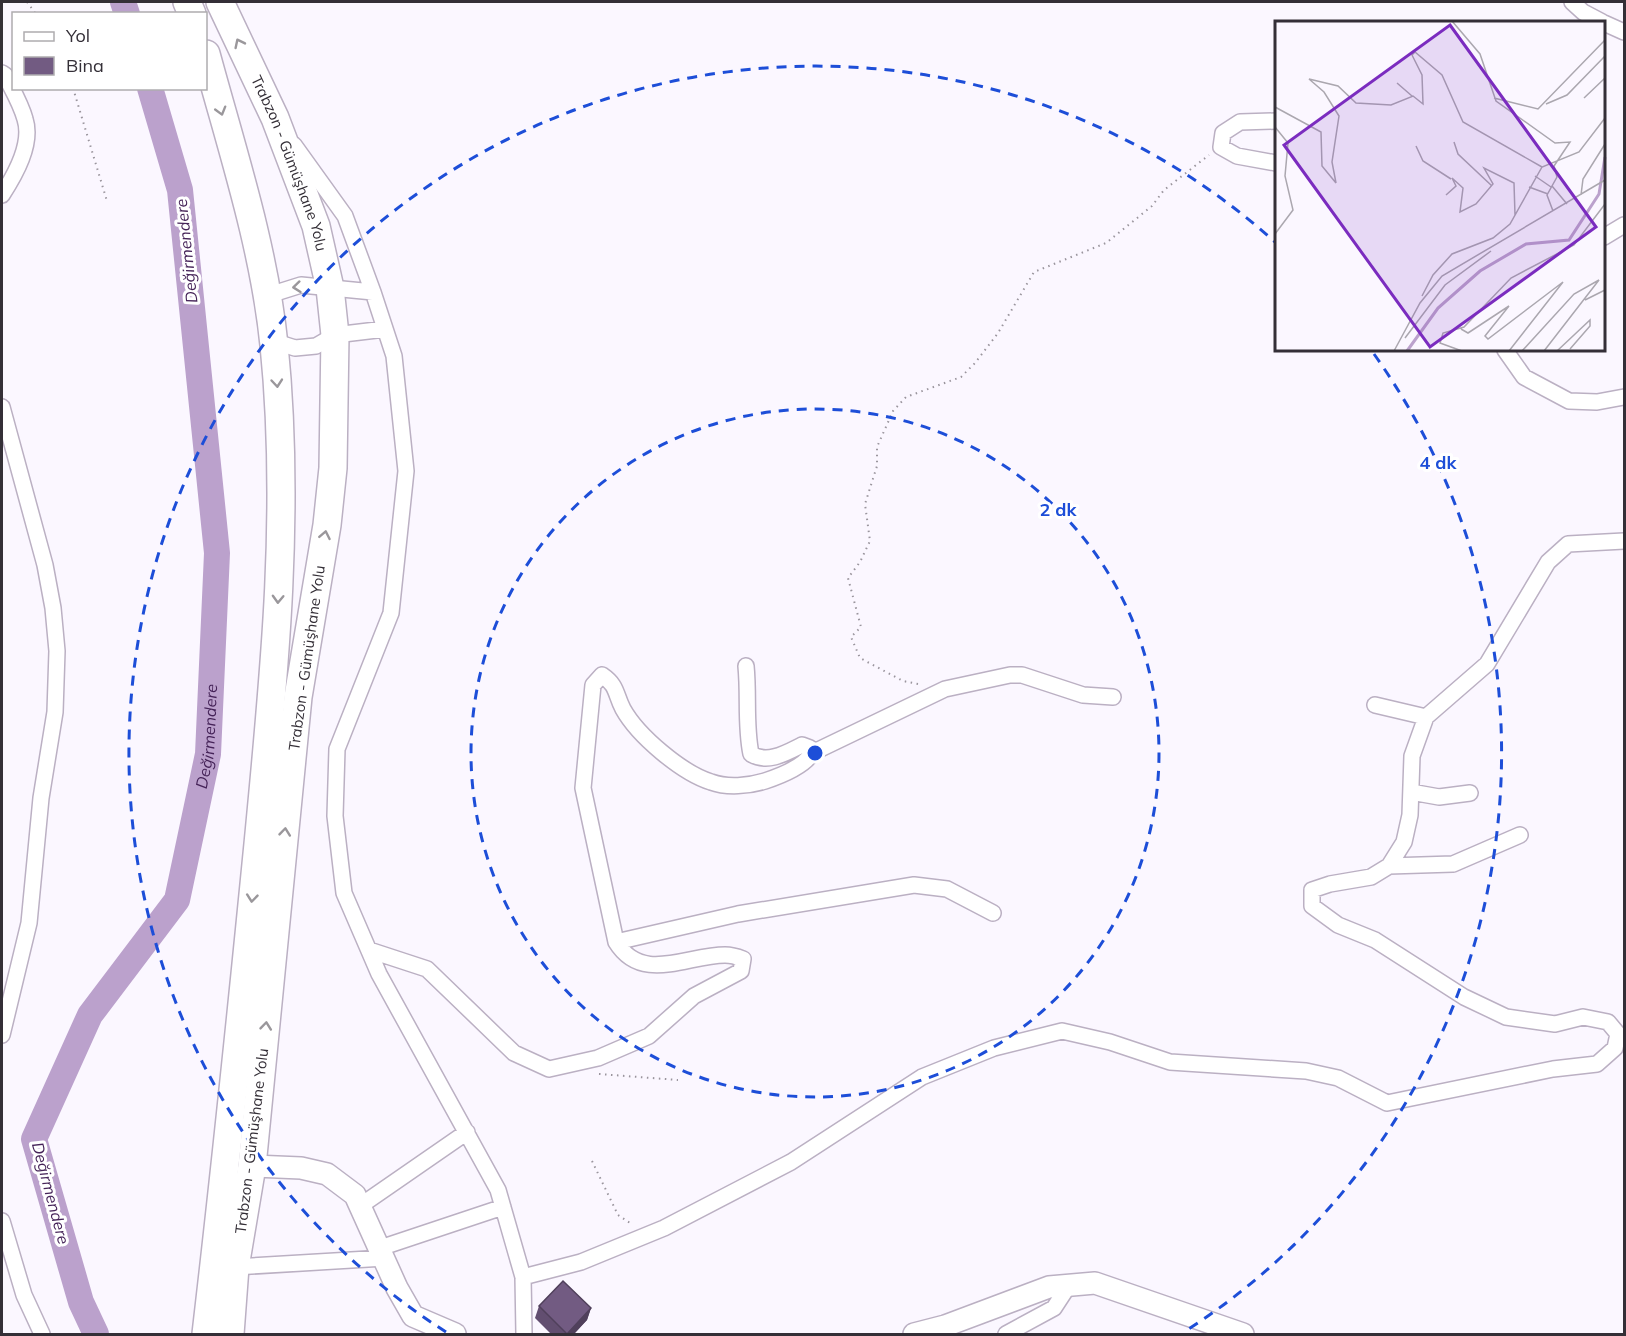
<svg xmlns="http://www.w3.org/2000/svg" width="1626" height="1336" font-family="Mulish,sans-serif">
<rect width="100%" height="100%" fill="#fbf7ff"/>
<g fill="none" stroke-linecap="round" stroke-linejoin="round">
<g stroke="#bba1cc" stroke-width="26">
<path d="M123 2 127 14"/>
<path id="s1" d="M96 1334 81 1302 34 1139 90 1015 177 900 208 754 217 553 180 190 150 88"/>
</g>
<defs>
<path id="street" d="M1572 2 1583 12 1602 22
M1604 23 1624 32
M2 73 5 75C12 89 21 104 25 119 33 144 15 175 2 195
M1276 121 1240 122 1223 133 1221 147 1237 156 1276 163
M294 145 345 216 373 292 394 356 406 471 391 613 337 749 335 816 344 893 379 974 498 1190 523 1277 524 1334
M1604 237 1624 225
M266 296 301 285 373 292
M273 341 295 348 316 346 335 335 385 329
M1505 350 1524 377 1569 401 1597 402 1624 397
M2 407 45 565 53 608 57 651 55 712 41 798 29 923 2 1035
M1375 705 1426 717
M812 753 945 689 1010 675H1022L1083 695 1113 697
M1411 792 1439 797 1470 793
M1389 866 1453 864 1520 835
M616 942 738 914 914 885 947 889 993 913
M369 950 427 969 514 1053 549 1069 598 1058 649 1036 694 996 741 971 743 959C738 957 731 955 725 955 687 955 642 984 616 942L583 788 593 685 602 675C618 686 615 694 623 709 638 736 682 773 711 782 727 788 749 786 765 781 780 776 804 767 812 753L810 748 802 745C786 753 768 764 751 754 745 725 749 696 746 666
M360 1206 467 1132
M2 1221 24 1295 42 1334
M380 1248 503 1207
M235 1267 385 1258
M523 1277 581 1262 664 1228 791 1162 922 1077 994 1048 1062 1031 1110 1042 1170 1062 1306 1071 1338 1078 1387 1103 1553 1069 1597 1064 1615 1048 1618 1034 1608 1022 1583 1017 1555 1024 1506 1017 1464 997 1375 940 1338 925 1312 906V890L1330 884 1371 877 1389 866 1404 842 1410 815 1412 756 1426 717 1487 664 1548 562 1568 544 1624 541
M1006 1334 1054 1308 1069 1285"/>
<path id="secondary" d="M252 1166 301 1168 327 1174 355 1195 397 1288 413 1316 455 1334
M914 1334 945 1326 1049 1287 1095 1283 1243 1334"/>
<g id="highway">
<path d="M187 2 192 14"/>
<path id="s2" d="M220 2 275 118 316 226 330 288 335 335 333 468 327 525 298 697 252 1166 235 1267 230 1334"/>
<path d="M206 54C232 150 264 246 274 345 291 511 274 678 258 844 242 1007 225 1171 206 1334"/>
</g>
</defs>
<use href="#street" stroke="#bbb0c3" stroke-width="18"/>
<use href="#secondary" stroke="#bbb0c3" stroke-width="24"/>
<use href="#highway" stroke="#bbb0c3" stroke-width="30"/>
<path stroke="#9a959d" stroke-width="2" stroke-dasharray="1.5 4.5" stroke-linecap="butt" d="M27 2 36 14
M73 88 107 201
M918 684 903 681 860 658 851 637 861 627 848 578 860 562 870 541 865 504 877 466V447L893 411 906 397 961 377 975 363 998 333 1034 272 1106 243 1152 206 1164 190 1209 155
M599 1074 678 1080
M592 1161 618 1215 633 1225"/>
<use href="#street" stroke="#fff" stroke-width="15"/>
<use href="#secondary" stroke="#fff" stroke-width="21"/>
<use href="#highway" stroke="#fff" stroke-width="27"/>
</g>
<path fill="#624e70" d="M539 1306 591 1308 587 1320 573 1335H552L535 1318Z"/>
<path fill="#50405b" d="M591 1308 587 1320 573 1335H566Z"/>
<path fill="#725b82" stroke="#50405b" stroke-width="1.5" d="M563 1281 591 1308 567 1334 539 1306Z"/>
<defs><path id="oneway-chevron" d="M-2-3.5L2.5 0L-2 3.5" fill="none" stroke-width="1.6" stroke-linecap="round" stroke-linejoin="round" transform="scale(1.5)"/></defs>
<g stroke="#9a979b">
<use href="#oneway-chevron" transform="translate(239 43) rotate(-116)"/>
<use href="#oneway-chevron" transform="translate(221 111) rotate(74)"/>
<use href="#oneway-chevron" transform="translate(297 287) rotate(174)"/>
<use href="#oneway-chevron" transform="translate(277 383) rotate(85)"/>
<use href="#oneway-chevron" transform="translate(325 535) rotate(-79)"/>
<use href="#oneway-chevron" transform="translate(278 599) rotate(92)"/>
<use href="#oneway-chevron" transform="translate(285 832) rotate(-84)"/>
<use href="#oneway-chevron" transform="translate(252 898) rotate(96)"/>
<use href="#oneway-chevron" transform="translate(266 1026) rotate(-84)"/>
</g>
<g fill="none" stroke="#1d4ed8" stroke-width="3" stroke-dasharray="10 8">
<circle cx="815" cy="753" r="344"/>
<path d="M446 1332A687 687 0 1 1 1275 242M1374 354A687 687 0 0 1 1184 1332"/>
</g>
<g text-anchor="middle" stroke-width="6" stroke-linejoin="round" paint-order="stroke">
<g font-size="15" fill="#342f37" stroke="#fff">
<text dy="5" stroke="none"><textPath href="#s2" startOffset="176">Trabzon - Gümüşhane Yolu</textPath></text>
<text transform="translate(307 658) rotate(-82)" y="5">Trabzon - Gümüşhane Yolu</text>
<text transform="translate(252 1141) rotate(-83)" y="5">Trabzon - Gümüşhane Yolu</text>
</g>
<g font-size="16" font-style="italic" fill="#452358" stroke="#fff">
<text transform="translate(186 251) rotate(-96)" y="6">Değirmendere</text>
<text dy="6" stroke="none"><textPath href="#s1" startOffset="652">Değirmendere</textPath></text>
<text transform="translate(51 1193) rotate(75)" y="6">Değirmendere</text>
</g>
</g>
<g transform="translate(1275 21)">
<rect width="330" height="330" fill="#fbf7ff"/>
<path fill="none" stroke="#bba1cc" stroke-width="3" d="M132 330 163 287 205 250 251 223 294 219 324 173 330 136"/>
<path fill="none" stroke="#aba7af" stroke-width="1.5" d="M177 0 205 33 221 80 280 122 295 121 279 145 282 156 272 174 278 190M122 62 137 75M219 77 263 88 330 19M309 77 330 57M271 83 292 74 330 35M0 86 46 111 47 145 61 162 57 141 64 95 49 71 34 58 63 65 81 82 116 84 138 75 148 83 147 54 137 34 140 31 167 54 188 101 267 146M0 106 13 122 10 155 18 189 0 213M179 121 183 133 217 165M141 125 148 140 176 158M260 155 276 166M277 165 292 183M254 166 273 173M171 174 181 165 177 157 188 167 185 191 201 183 218 163 209 147 239 162 240 194M306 174 308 158 330 123M147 275 158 254 177 233 218 217 235 203 267 146 304 131 330 97M310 279 330 269M186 308 193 312 234 285 210 315 213 318 288 261 234 330M130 317 170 264 216 230M119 330 145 282 167 255 330 159M187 330 165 322 168 312 189 306 236 257 299 224 330 183M247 330 299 273 324 259 269 330M282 330 315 299V305L295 328"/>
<path fill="#7b2cbf" fill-opacity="0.15" stroke="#7b2cbf" stroke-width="3" d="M175 4 321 206 155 326 9 124Z"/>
<rect width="330" height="330" fill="none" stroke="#342f37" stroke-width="3"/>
</g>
<circle cx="815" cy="753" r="9" fill="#1d4ed8" stroke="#fff" stroke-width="3"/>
<g font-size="18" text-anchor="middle" font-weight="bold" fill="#1d4ed8" stroke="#fff" stroke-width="6" stroke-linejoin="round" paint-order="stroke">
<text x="1438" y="469">4 dk</text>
<text x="1058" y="516">2 dk</text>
</g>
<rect width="1626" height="1336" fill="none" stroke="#342f37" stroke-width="6"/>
<rect x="12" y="12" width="195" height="78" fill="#ffffff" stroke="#aeacaf" stroke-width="1.5"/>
<rect x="24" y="32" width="30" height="9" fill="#ffffff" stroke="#aeacaf" stroke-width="1.5"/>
<text x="66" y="42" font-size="18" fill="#342f37">Yol</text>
<rect x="24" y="57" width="30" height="18" fill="#725b82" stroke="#aeacaf" stroke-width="1.5"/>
<text x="66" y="72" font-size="18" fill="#342f37">Bina</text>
</svg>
